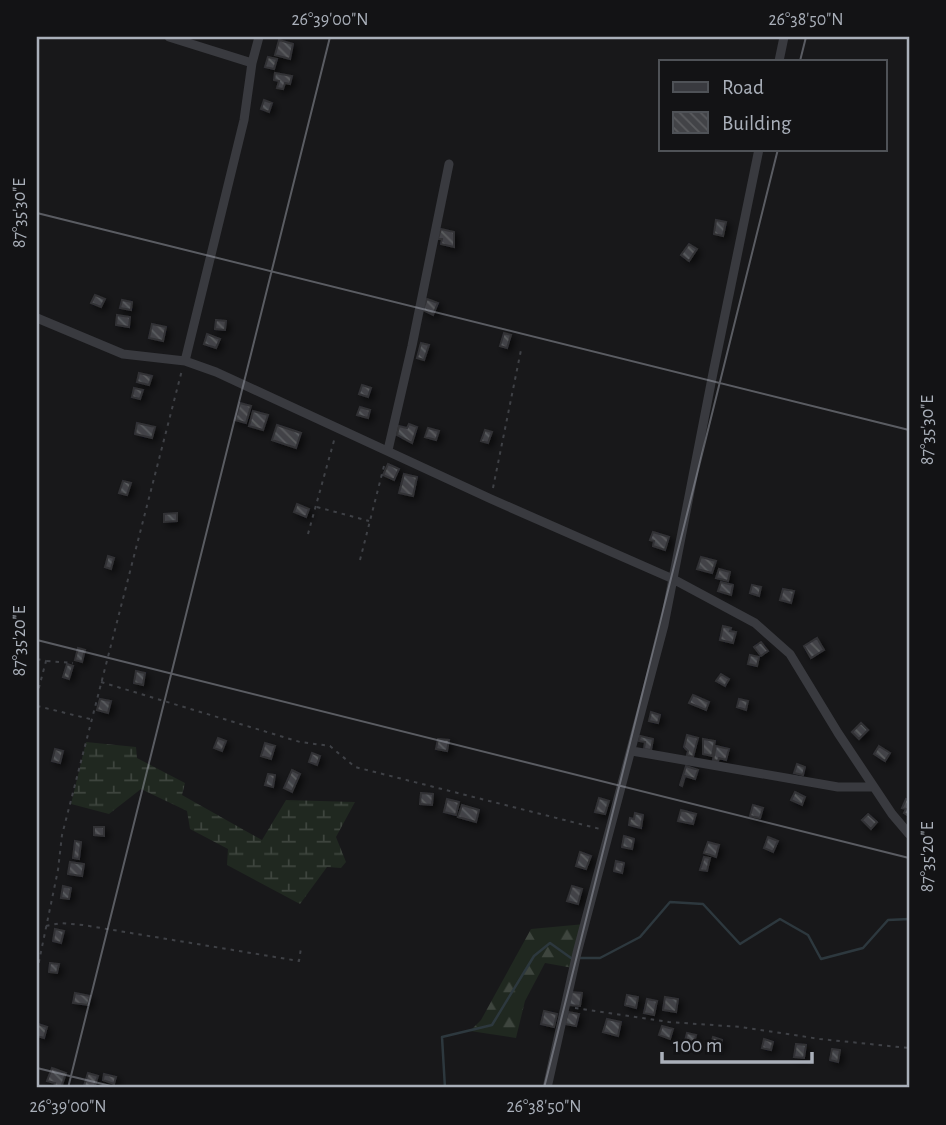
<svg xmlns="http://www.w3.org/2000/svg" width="946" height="1125" font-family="'Alegreya Sans',sans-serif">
<defs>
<pattern id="forest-firs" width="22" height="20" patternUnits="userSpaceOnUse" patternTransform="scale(1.75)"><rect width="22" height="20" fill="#202820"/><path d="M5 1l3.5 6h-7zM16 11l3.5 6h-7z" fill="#3e453e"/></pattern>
<pattern id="wetland-marsh" width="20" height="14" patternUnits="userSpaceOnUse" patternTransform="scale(1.75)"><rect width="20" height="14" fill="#202820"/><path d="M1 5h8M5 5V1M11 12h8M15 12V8" fill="none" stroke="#3e453e"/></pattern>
<pattern id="building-back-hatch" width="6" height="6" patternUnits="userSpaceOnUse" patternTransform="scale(1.75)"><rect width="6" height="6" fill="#424347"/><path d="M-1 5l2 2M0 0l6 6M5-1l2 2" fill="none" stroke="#5b5c5f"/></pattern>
<filter id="shadow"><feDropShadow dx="3.5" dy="3.5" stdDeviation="3.5" flood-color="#0009"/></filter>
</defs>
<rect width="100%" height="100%" fill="#18181a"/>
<path fill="url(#forest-firs)" d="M585 924 573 968 545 963 525 1001 516 1038 470 1031 481 1020 531 929Z"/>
<path fill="url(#wetland-marsh)" d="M86 742 136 747 137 758 185 783 182 795 262 840 286 800 355 802 336 837 346 862 341 868 327 867 300 904 227 865 228 849 190 829 187 811 141 789 109 814 71 804Z"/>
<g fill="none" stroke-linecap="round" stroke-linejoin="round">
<path stroke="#2d383e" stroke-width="2.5" d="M580 958H600L640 937 670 902 703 904 740 944 780 919 808 935 821 959 863 948 888 920 909 919
M445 1088 442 1037 492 1025 534 956 550 943 571 958"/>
</g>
<path fill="url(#building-back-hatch)" stroke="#323236" stroke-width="2" filter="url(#shadow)" d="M279 40 293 44 290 59 275 55Z
M268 57 277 59 274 69 265 67Z
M275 73 292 76 290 84 285 83 283 89 277 88 279 81 274 80Z
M264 100 272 103 269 112 261 109Z
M716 220 726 222 723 236 714 234Z
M441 229 454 232V247L441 244 442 239H438Z
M689 244 697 249 689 261 681 255Z
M95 295 105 299 101 307 91 303Z
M427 299 438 303 433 315 423 310Z
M122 300 132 302 131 310 120 308Z
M117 315 130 317 129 327 116 325Z
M216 320 226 321 225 330 215 329Z
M152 324 166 327 163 341 149 338Z
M504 333 511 335 507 348 500 346Z
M207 334 220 339 216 348 204 344Z
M421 343 429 345 424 360 417 358Z
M139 373 152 376 149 385 137 382Z
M362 385 371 388 368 397 359 394Z
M134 388 143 390 140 399 132 397Z
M240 403 251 406 246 423 235 420Z
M360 407 370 410 368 418 357 415Z
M253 411 268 415 263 430 249 426Z
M137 423 155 427 152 438 135 434Z
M409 424 417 427 412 443 397 435 399 426 407 428Z
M277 425 301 433 296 448 272 440Z
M428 428 439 431 436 440 425 437Z
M485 430 492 432 488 443 481 441Z
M388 464 399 469 394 480 383 475Z
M404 474 417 477 413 496 399 493Z
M123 481 131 483 127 495 119 493Z
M297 504 309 509 306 517 294 512Z
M177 513V521L164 522V514Z
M653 532 669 537 665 550 653 546 654 541 650 540Z
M108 556 114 558 111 569 105 567Z
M701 557 716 561 712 573 697 569Z
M719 569 730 572 728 581 716 578Z
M721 582 733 585 731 595 718 591Z
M752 585 761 587 759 596 750 593Z
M783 589 794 591 791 603 780 600Z
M723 626 731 628 730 631 736 632 733 643 720 640Z
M817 638 824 650 811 658 804 646Z
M761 642 768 651 761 656 754 647Z
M78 648 85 650 82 662 75 660Z
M750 655 759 657 757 666 748 664Z
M67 664 73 666 69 679 63 677Z
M136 671 145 673 143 685 134 683Z
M721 674 729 679 725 686 716 681Z
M693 695 709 702 706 710 689 703Z
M100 699 111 701 108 713 97 710Z
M739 699 748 701 746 710 737 707Z
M651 712 660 715 658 723 649 721Z
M861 723 868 730 859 739 852 732Z
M687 735 698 738 693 757 687 755 688 751 684 747Z
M640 736 653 739 651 750 644 749 645 742 639 741Z
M218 738 226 741 222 751 214 748Z
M438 739 449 740 447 751 436 749Z
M703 739 715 741 712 756 703 754Z
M265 743 275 746 271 759 261 756Z
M716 746 729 749 726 760 719 758 718 761 713 760Z
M879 746 890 753 885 761 874 754Z
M55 749 63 751 60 763 52 761Z
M312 753 320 756 317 765 309 762Z
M797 764 805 767 803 775 794 773Z
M686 766 698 770 695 779 685 776 682 786 680 785Z
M292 770 300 774 292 792 284 788Z
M268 774 275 775 273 787 265 785Z
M795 792 805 797 802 805 791 800Z
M421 793 433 794 432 805 420 804Z
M599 798 609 801 605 814 595 812Z
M447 799 459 802 456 815 444 812Z
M906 799 909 800V816L904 813 906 809 902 808Z
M462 805 479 810 476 822 458 817Z
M753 805 763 808 760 818 750 816Z
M681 810 696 814 693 824 678 821Z
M635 813 643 815 641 828 629 825 630 818 634 819Z
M868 814 877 822 871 829 862 820Z
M94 827H104V836L94 835Z
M624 836 634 839 632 849 622 847Z
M768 837 778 841 773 852 764 848Z
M75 841 81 842 79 859 73 858Z
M708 842 719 845 716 857 704 853Z
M580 852 591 856 586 869 576 866Z
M704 857 710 858 707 871 700 870Z
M616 861 624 863 622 873 614 871Z
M70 862 84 864 82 876 68 874Z
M63 886 71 888 69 899 61 898Z
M572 886 582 889 578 904 567 901Z
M55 929 64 931 61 943 53 941Z
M50 963 59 964 57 973 49 972Z
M570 992 582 993 580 1006 569 1005Z
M75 993 90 996 88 1005 73 1003Z
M627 995 638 997 636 1008 625 1005Z
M665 997 678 999 676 1012 663 1010Z
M647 999 657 1001 654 1015 644 1013Z
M544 1011 557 1014 554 1027 541 1024Z
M568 1012 579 1014 576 1026 565 1024Z
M607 1019 621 1022 618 1036 603 1032Z
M38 1024 47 1027 44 1038 37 1036Z
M662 1026 673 1029 670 1039 659 1035Z
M687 1033 696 1035 694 1044 685 1041Z
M713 1037 722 1040 720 1048 711 1046Z
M764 1039 773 1042 771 1050 762 1048Z
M796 1044 806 1045 804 1058 794 1057Z
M832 1049 840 1050 838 1062 830 1060Z
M52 1068 66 1073 61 1088 54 1087 55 1083 47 1081Z
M88 1073 98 1076 94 1088 84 1086Z
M104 1074 116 1077 114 1084 103 1080Z"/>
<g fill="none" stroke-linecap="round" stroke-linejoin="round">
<path stroke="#3f4146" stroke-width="2" stroke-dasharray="3.5 5" stroke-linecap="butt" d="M493 488 521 350
M317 507 369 521
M308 534 335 437
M360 560 385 462
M37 659 46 661 37 695
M47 661 73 663
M101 682 300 742 330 746 355 767 600 829
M37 706 90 719
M46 926 61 923 83 925 299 961 301 948
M37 971 58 870 62 835 182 370
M575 1008 669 1022 741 1027 820 1039 909 1048"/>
<path stroke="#393a3f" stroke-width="9" d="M169 37 252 63
M779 61 784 37
M37 318 123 354 185 361 216 372 491 499 673 579 755 623 790 654 838 733 892 814 909 834
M185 361 244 120 252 63 259 37
M388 450 412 346 449 164
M632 751 838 787H874
M547 1088 577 953 664 625 713 373 759 149"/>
</g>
<path fill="none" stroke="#aab0ba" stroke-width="2" stroke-opacity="0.45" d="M800 61 806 37M37 213 909 430M37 640 909 858M37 1068 119 1088M68 1088 330 37M544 1088 778 149"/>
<rect width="946" height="1125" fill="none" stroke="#131315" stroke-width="77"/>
<rect x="659" y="60" width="228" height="91" fill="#131315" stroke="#4f5257" stroke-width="2"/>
<rect x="673" y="82" width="35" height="10" fill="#393a3f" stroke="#4f5257" stroke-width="2"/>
<text x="722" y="94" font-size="21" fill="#aab0ba">Road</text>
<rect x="673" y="112" width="35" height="21" fill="url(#building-back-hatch)" stroke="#4f5257" stroke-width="2"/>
<text x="722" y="130" font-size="21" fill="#aab0ba">Building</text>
<path d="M662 1052v10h150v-10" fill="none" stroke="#aab0ba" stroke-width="3.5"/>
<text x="673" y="1052" font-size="21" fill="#aab0ba" stroke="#131315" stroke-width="5" paint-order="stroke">100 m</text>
<rect x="38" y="38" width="870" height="1048" fill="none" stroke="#aab0ba" stroke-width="2.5"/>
<g font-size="18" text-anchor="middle" fill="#aab0ba">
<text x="330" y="25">26°39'00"N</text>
<text x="806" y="25">26°38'50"N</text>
<text transform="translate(19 213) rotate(-90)" y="6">87°35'30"E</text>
<text transform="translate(927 430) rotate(-90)" y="6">87°35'30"E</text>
<text transform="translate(19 641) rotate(-90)" y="6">87°35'20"E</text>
<text transform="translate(927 857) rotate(-90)" y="6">87°35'20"E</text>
<text x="68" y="1112">26°39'00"N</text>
<text x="544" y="1112">26°38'50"N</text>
</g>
</svg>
